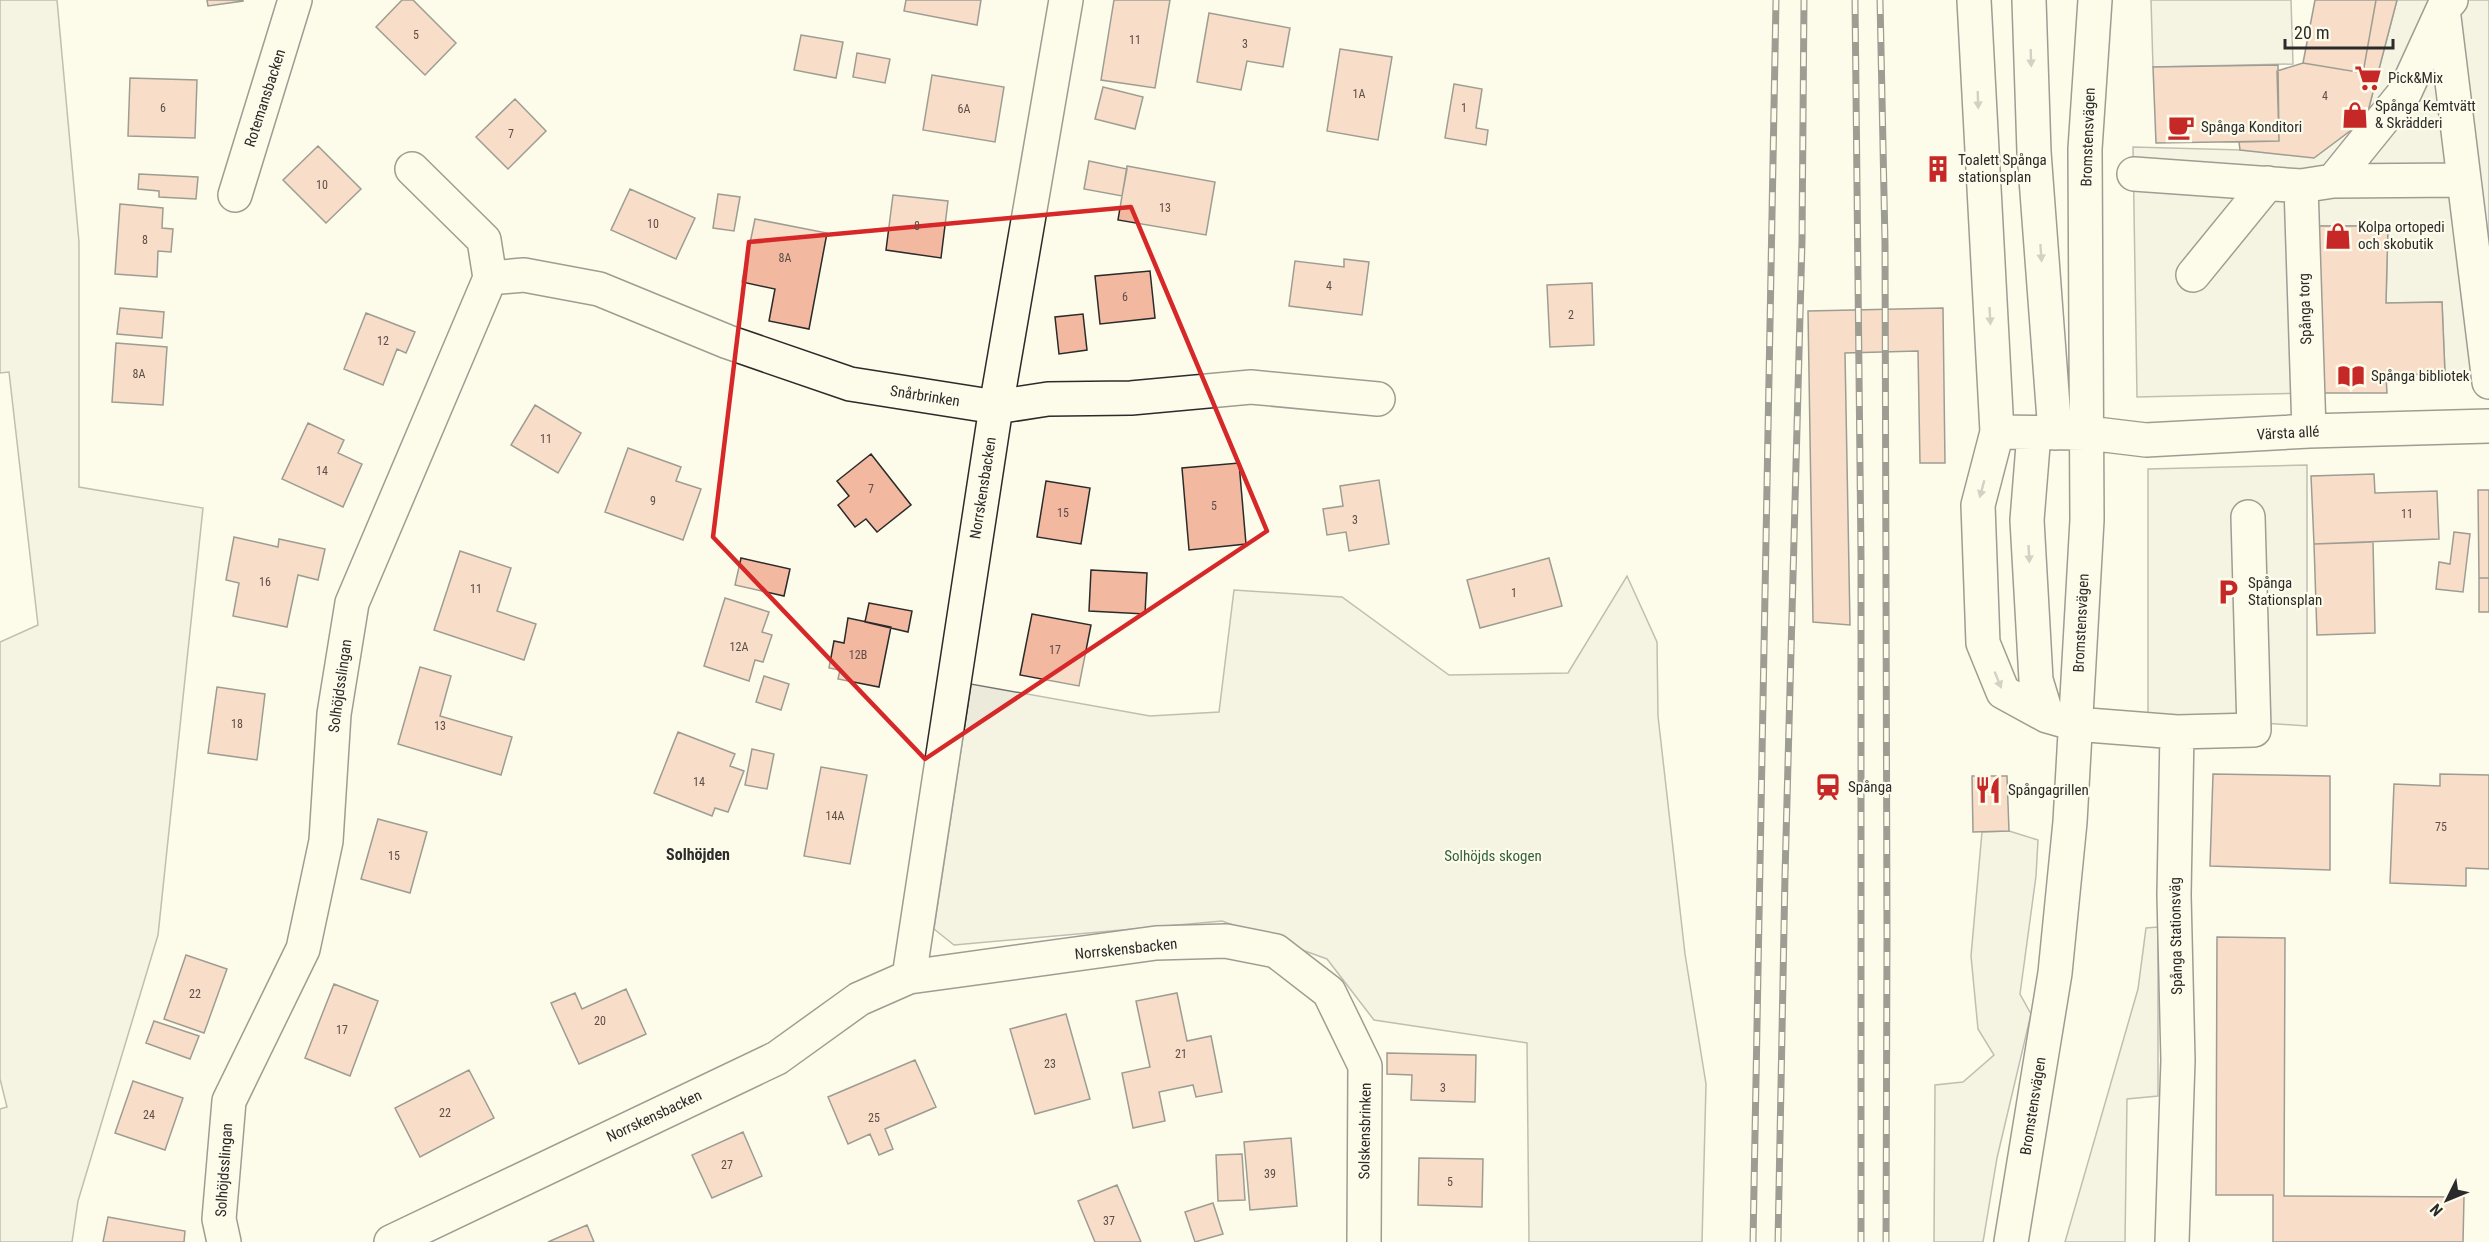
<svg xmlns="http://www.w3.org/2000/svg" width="2489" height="1242" font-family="'Roboto Condensed',sans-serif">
<rect width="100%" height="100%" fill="#fdfbea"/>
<path fill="#ecebdb" stroke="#74746e" stroke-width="1.5" d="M0 0H57L79 242V487L203 508 158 935 78 1201 72 1242H0V1109L7 1107 0 1079V642L38 625 9 372 0 373Z
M1627 576 1657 642 1658 716 1685 954 1706 1084 1702 1242H1529L1527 1043 1374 1020 1327 959 1222 921 954 945 934 929 971 684 1150 716 1219 712 1234 590 1342 597 1449 675 1568 673Z
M2009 831 2038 840 2036 876 2020 994 2031 1014 1997 1158 1983 1242H1934L1935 1085 1963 1082 1994 1055 1978 1029 1971 956 1982 832Z
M2158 927V1096L2127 1099 2125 1242H2065L2138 989 2146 928Z"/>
<path fill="#eceadb" stroke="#74746e" stroke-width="1.5" d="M2151 0H2291L2293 64 2153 67Z
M2397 0H2489V377L2445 373 2442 302 2386 303 2388 226H2312L2308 393 2137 397 2133 147 2317 152 2366 119Z
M2307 465V726L2148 715V469Z"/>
<path fill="#f2b8a0" stroke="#2b2b2b" stroke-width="1.5" d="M207 0H243V1L208 6Z
M402 0H413L456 43 425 75 376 27Z
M906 0H981L977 25 904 11Z
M1114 0H1170L1155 88 1101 80Z
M2315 0H2376L2363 73 2303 63Z
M2376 0H2397L2366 119 2314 158 2240 150 2239 142 2279 141 2277 71 2303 63 2363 73Z
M1209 13 1290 28 1283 67 1247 61 1241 90 1197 82Z
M801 35 843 42 836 78 794 70Z
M1340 49 1392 57 1378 140 1327 131Z
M857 53 890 59 885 83 853 77Z
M2278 65 2279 141 2156 143 2153 67Z
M932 75 1004 87 995 142 923 130Z
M130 78 197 80 195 138 128 136Z
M1454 84 1482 89 1476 128 1488 130 1486 145 1445 138Z
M1103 87 1143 97 1135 129 1095 119Z
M515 99 546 131 508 169 476 137Z
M318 146 361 189 326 223 283 180Z
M1931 159H1944L1945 179 1932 180Z
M1089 161 1127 169 1122 196 1084 189Z
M1127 166 1215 182 1206 235 1118 220Z
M139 174 198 177 196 199 159 197V191L138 189Z
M630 189 695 218 676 259 611 230Z
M718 194 740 197 734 231 713 228Z
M893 195 948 201 941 258 886 250Z
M120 204 163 208 162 228 173 229 171 252 158 251 157 277 115 274Z
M755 219 827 233 809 329 769 321 775 289 742 282Z
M2311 226H2388L2386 303 2442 302 2445 373 2386 376 2387 393H2308Z
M1344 259 1369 262 1362 315 1289 306 1295 261 1344 267Z
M1150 271 1155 318 1100 324 1095 276Z
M1592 283 1594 345 1550 347 1547 285Z
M120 308 164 312 162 338 117 334Z
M1943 308 1945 463H1920L1918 351 1845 353 1850 625 1813 622 1808 311Z
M366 313 415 332 406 353 397 349 383 385 344 369Z
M1083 314 1087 350 1059 354 1055 317Z
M116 343 167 347 163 405 112 402Z
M535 405 581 433 558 473 511 445Z
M308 423 344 440 338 453 362 464 343 507 282 479Z
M628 448 681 467 676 481 701 489 683 540 605 512Z
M871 454 911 505 877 532 866 519 855 527 838 505 849 496 837 481Z
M1239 463 1246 544 1189 550 1182 468Z
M2374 474 2375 493 2437 491 2439 539 2314 544 2311 476Z
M1379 480 1389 544 1349 551 1346 532 1327 535 1323 509 1343 506 1340 486Z
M1046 481 1090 488 1081 544 1037 537Z
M2478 490H2489V578H2479Z
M2454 532 2470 534 2463 592 2436 589 2439 562 2450 564Z
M234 537 278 547 279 539 325 549 318 580 298 575 287 627 233 616 239 583 226 580Z
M2373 542 2375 633 2317 635 2314 544Z
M460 551 511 568 497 611 536 624 524 660 434 630Z
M741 558 790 569 784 596 735 585Z
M1549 558 1562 606 1480 628 1467 580Z
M1091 570 1147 573 1145 614 1089 611Z
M2479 578H2489V612H2479Z
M725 598 769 612 762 632 772 635 763 662 755 660 749 681 704 666Z
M869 603 912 611 908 632 865 622Z
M1032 614 1091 625 1079 686 1020 675Z
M848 618 891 627 879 687 838 679 840 670 829 668 834 641 844 643Z
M420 667 451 676 440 716 512 737 501 775 398 744Z
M764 676 789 684 781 710 756 702Z
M217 687 265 694 257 760 208 753Z
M678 732 735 754 730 766 744 771 728 812 715 808 712 816 654 793Z
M752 749 774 754 767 789 745 785Z
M821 767 867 775 850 864 804 856Z
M2213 774 2330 776V870L2210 866Z
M2440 774 2489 775V869L2466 868V886L2390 883 2394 784 2440 786Z
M1972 776H2007L2009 831 1973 832Z
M378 819 427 832 410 893 361 879Z
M2217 937 2285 938 2284 1196 2464 1197 2463 1242H2273V1195H2216Z
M186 955 227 969 204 1033 164 1019Z
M334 984 378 1001 350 1076 305 1058Z
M626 989 646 1034 579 1064 551 1003 575 993 582 1009Z
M1177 993 1187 1041 1211 1036 1222 1092 1196 1097 1193 1085 1159 1092 1165 1121 1133 1128 1122 1073 1150 1067 1136 1001Z
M1066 1014 1090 1099 1035 1114 1010 1029Z
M154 1021 199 1036 190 1059 146 1043Z
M1387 1053 1476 1055 1475 1102 1411 1100 1412 1075 1387 1074Z
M915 1060 936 1107 885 1129 893 1149 879 1155 870 1134 848 1144 828 1097Z
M469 1070 494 1118 420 1157 395 1108Z
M133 1081 183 1098 165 1150 115 1133Z
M743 1132 762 1176 712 1198 692 1155Z
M1291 1138 1297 1206 1250 1210 1244 1142Z
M1242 1154 1245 1200 1218 1201 1216 1155Z
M1419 1158 1483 1159 1482 1207 1418 1205Z
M1117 1185 1141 1242H1095L1078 1201Z
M1213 1203 1223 1234 1195 1242 1185 1212Z
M108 1217 185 1231 184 1242H103Z
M587 1225 594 1242H548Z"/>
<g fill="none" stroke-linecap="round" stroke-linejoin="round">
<defs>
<path id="minor" d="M1974 0 1997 432 1978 505 1983 643 2003 692 2047 716 2075 724 2177 732 2174 895 2178 1060 2172 1242
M2029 0 2034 152 2055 433
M2443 9 2489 382
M2134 174 2301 186 2333 181 2405 92 2443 9 2451 0
M2333 181 2464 180
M2301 186 2309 431
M235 195 295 0
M2193 275 2268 183
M490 278 524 275 599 289 728 342 850 384 996 407 1048 399 1131 398 1251 387 1378 399
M1997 432 2088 433 2146 440 2309 431 2489 426
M2034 433 2027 520 2036 680 2047 716
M2177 732 2254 730 2248 517
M909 977 1156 943 1226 941 1276 951 1329 992 1365 1066 1364 1242
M224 1242 219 1219 229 1101 303 949 326 841 334 714 352 603 490 278 484 240 412 169
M391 1242 777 1058 859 999 909 977 996 407 1066 0
M2011 1242 2055 973 2070 822 2087 520 2085 149 2095 0"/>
</defs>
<use href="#minor" stroke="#2b2b2b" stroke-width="36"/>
<use href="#minor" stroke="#fdfbea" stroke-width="33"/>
<defs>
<path id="rail" d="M1855 0 1861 557V1242
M1880 0 1885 243 1887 933 1886 1242
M1753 1242 1776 0
M1778 1242 1785 875 1802 241 1804 0"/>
</defs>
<use href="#rail" stroke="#2b2b2b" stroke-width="7"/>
<use href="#rail" stroke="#fdfbea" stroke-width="4.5" stroke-dasharray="14" stroke-linecap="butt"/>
</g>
<defs><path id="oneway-solid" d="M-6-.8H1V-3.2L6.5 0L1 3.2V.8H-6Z" transform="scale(1.5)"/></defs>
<g fill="#9e9d94">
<use href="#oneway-solid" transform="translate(2031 58) rotate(88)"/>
<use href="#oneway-solid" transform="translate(1978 100) rotate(88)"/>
<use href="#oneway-solid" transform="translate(2041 253) rotate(86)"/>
<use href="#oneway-solid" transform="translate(1990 316) rotate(87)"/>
<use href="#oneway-solid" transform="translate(1982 489) rotate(105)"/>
<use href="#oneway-solid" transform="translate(2029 554) rotate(87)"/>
<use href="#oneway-solid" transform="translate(1998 680) rotate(68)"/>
</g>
<path d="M0 0H2489V1242H0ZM1131 207 1267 531 925 759 713 537 749 242Z" fill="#fdfbea" fill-opacity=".55" fill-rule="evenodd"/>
<path fill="none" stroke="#d62828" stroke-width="4.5" stroke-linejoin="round" d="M1131 207 1267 531 925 759 713 537 749 242Z"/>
<defs>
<symbol id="supermarket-bare" viewBox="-9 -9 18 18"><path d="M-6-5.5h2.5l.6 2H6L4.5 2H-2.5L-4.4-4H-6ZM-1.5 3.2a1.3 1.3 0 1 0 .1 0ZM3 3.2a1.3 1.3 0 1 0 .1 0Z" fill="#c62828" stroke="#fdfbea" stroke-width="2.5" paint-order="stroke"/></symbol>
<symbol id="shop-bare" viewBox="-9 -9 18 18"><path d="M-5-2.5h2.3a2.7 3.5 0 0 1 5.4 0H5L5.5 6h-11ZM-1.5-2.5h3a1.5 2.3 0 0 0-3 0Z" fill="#c62828" stroke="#fdfbea" stroke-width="2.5" paint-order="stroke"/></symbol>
<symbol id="cafe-bare" viewBox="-9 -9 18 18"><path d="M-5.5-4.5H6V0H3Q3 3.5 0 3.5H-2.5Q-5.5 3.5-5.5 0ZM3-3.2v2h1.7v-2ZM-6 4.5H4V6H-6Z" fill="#c62828" stroke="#fdfbea" stroke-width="2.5" paint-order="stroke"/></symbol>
<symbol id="building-bare" viewBox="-9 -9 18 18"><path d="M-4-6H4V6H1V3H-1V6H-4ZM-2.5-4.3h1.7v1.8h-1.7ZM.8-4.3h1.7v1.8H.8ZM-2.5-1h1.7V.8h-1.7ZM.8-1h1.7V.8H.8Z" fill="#c62828" stroke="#fdfbea" stroke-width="2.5" paint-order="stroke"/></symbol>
<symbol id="library-bare" viewBox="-9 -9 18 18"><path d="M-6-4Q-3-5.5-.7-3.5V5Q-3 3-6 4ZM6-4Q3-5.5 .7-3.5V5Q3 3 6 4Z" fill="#c62828" stroke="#fdfbea" stroke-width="2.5" paint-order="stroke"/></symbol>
<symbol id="parking-bare" viewBox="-9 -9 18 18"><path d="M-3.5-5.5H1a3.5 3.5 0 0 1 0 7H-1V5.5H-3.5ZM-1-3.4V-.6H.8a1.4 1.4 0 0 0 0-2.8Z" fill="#c62828" stroke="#fdfbea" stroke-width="2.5" paint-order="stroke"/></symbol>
<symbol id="station-bare" viewBox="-9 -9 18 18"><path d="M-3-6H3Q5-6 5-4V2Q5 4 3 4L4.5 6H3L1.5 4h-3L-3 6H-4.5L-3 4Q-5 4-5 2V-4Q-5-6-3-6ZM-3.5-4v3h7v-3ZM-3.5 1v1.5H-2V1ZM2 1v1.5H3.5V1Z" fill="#c62828" stroke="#fdfbea" stroke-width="2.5" paint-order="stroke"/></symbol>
<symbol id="restaurant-bare" viewBox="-9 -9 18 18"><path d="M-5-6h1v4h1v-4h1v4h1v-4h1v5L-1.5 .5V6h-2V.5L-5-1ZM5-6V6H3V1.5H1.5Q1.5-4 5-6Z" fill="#c62828" stroke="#fdfbea" stroke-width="2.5" paint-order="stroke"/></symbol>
</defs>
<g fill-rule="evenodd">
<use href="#supermarket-bare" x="2349" y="59" width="38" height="38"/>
<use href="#shop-bare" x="2336" y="96" width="38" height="38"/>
<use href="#cafe-bare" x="2162" y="108" width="38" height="38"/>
<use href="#building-bare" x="1919" y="150" width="38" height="38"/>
<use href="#shop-bare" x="2319" y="217" width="38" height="38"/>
<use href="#library-bare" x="2332" y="357" width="38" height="38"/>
<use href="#parking-bare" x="2209" y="573" width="38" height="38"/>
<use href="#station-bare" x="1809" y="768" width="38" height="38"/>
<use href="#restaurant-bare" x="1969" y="771" width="38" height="38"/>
</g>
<g text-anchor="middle" stroke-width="4.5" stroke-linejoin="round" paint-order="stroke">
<g font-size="12" fill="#5d4e48">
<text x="416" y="39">5</text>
<text x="1135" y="44">11</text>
<text x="1245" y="48">3</text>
<text x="1359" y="98">1A</text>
<text x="2325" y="100">4</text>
<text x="163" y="112">6</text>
<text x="1464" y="112">1</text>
<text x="964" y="113">6A</text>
<text x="511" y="138">7</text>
<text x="322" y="189">10</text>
<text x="1165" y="212">13</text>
<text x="653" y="228">10</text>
<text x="917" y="230">8</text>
<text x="145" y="244">8</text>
<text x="785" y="262">8A</text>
<text x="1329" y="290">4</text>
<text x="1125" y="301">6</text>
<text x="1571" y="319">2</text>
<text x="383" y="345">12</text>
<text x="139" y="378">8A</text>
<text x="546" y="443">11</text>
<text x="322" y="475">14</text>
<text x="871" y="493">7</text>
<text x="653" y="505">9</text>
<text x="1214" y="510">5</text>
<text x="1063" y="517">15</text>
<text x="2407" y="518">11</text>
<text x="1355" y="524">3</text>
<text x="265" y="586">16</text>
<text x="476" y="593">11</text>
<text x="1514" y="597">1</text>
<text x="739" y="651">12A</text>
<text x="1055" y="654">17</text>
<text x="858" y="659">12B</text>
<text x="237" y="728">18</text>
<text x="440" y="730">13</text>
<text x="699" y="786">14</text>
<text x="835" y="820">14A</text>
<text x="2441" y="831">75</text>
<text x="394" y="860">15</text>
<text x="195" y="998">22</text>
<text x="600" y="1025">20</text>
<text x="342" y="1034">17</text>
<text x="1181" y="1058">21</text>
<text x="1050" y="1068">23</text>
<text x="1443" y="1092">3</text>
<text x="445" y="1117">22</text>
<text x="149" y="1119">24</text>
<text x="874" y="1122">25</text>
<text x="727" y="1169">27</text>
<text x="1270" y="1178">39</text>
<text x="1450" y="1186">5</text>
<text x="1109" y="1225">37</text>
</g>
<g font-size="15" fill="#2b2b2b" stroke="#fdfbea" text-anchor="start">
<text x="2388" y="83">Pick&amp;Mix</text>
<text x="2375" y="111">Spånga Kemtvätt<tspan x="2375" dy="17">&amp; Skrädderi</tspan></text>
<text x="2201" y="132">Spånga Konditori</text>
<text x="1958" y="165">Toalett Spånga<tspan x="1958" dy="17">stationsplan</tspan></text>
<text x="2358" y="232">Kolpa ortopedi<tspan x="2358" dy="17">och skobutik</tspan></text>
<text x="2371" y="381">Spånga bibliotek</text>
<text x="2248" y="588">Spånga<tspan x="2248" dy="17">Stationsplan</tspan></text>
<text x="1848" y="792">Spånga</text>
<text x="2008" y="795">Spångagrillen</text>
</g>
<g font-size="15" fill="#2b2b2b" stroke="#fdfbea">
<text transform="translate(265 98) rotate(-72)" y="5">Rotemansbacken</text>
<text transform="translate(2088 137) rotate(-88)" y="5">Bromstensvägen</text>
<text transform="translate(2305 309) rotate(-92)" y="5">Spånga torg</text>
<text transform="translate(925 396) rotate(9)" y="5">Snårbrinken</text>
<text transform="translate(2288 433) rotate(-3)" y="5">Värsta allé</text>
<text transform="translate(983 488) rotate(-81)" y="5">Norrskensbacken</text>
<text transform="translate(2081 623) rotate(-87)" y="5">Bromstensvägen</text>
<text transform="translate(340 686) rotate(-82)" y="5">Solhöjdsslingan</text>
<text transform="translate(2176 936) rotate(-91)" y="5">Spånga Stationsväg</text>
<text transform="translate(1126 949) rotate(-6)" y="5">Norrskensbacken</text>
<text transform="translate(2033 1106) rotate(-81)" y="5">Bromstensvägen</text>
<text transform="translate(654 1116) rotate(-25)" y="5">Norrskensbacken</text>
<text transform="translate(1365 1131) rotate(-89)" y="5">Solskensbrinken</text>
<text transform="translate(224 1170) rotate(-86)" y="5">Solhöjdsslingan</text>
</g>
<g font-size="15" fill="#34623c" stroke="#fdfbea">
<text x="1493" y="861">Solhöjds skogen</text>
</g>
<g font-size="16" font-weight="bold" fill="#2b2b2b" stroke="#fdfbea">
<text x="698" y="860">Solhöjden</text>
</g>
</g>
<g transform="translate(2447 1200) rotate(227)" stroke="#fdfbea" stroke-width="4.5" paint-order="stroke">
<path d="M0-4.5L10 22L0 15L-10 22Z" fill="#2b2b2b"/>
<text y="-9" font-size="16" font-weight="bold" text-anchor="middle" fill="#2b2b2b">N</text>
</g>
<path d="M2285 39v9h108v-9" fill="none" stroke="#2b2b2b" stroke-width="3"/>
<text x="2294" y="39" font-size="18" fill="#2b2b2b" stroke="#fdfbea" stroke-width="4.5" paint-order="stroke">20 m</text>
</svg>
